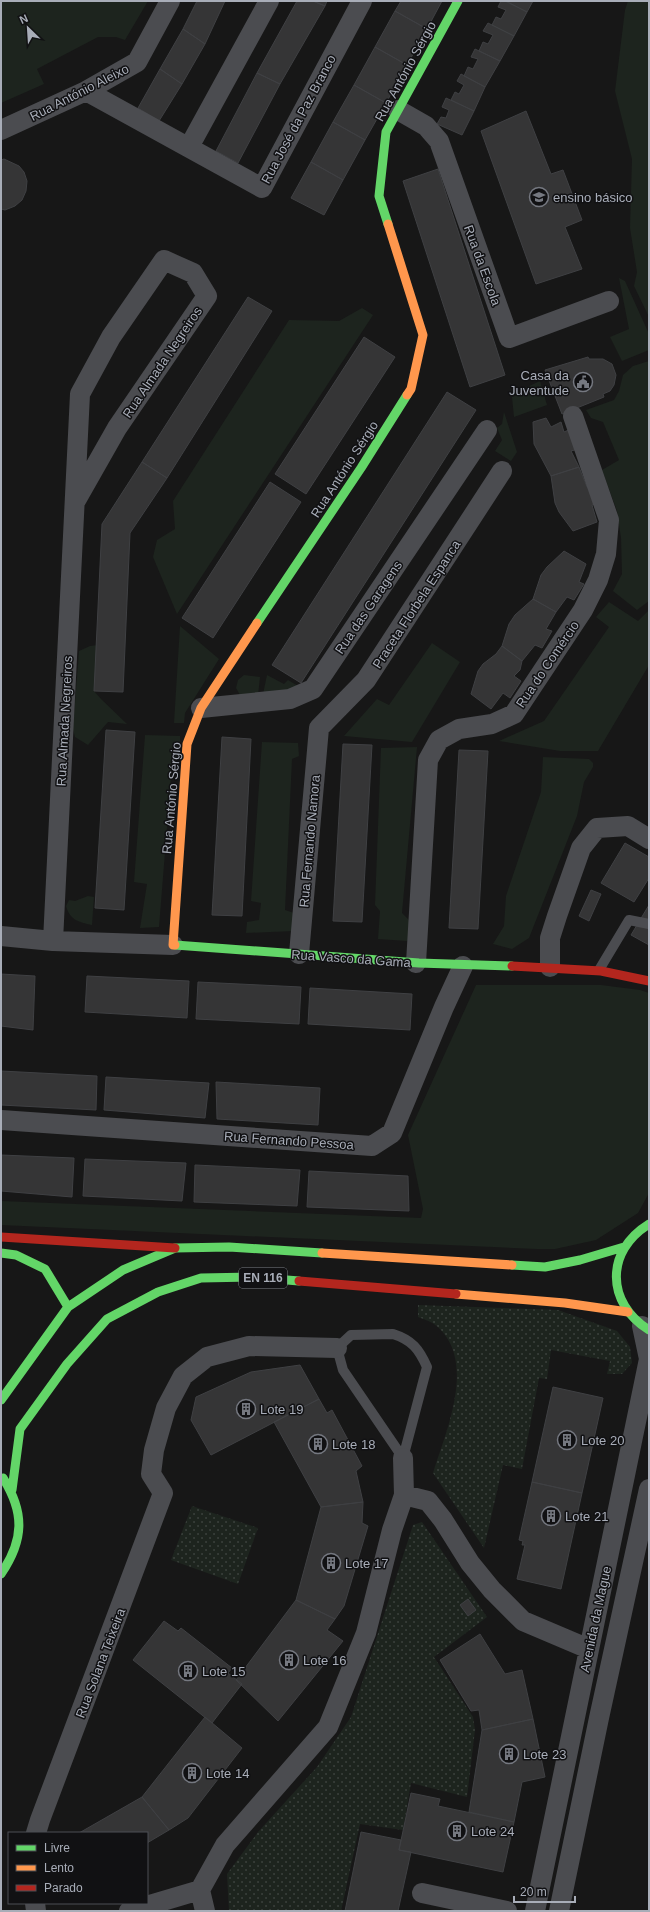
<svg xmlns="http://www.w3.org/2000/svg" width="650" height="1912" font-family="Helvetica,sans-serif">
<defs>
<pattern id="park-dots" width="8" height="8" patternUnits="userSpaceOnUse"><rect width="8" height="8" fill="#1d241e"/><path d="M2 2h.1M6 6h.1" fill="none" stroke="#3b413d" stroke-width="1.8" stroke-linecap="round"/></pattern>
</defs>
<rect width="100%" height="100%" fill="#171717"/>
<path fill="#1d241e" d="M1 1H148L125 40 116 37H98L37 69 44 84 1 103Z
M628 1H649V317L634 286 637 272 630 228 632 159 615 91 625 10Z
M619 278 625 281 649 334V350L622 361 610 337 629 329Z
M362 308 373 315 177 614 153 557 157 540 175 529 173 501 289 320 339 321Z
M649 361V601L637 610 613 591 622 574 621 538 617 511 602 470 619 460 603 422 591 418 586 410 614 400 619 391 623 375 633 366Z
M540 381 547 405 514 417 512 397 521 394 523 389Z
M504 412 517 452 511 461 495 451 502 440 497 428 502 424Z
M609 602 638 621 649 610V665L598 751H560L499 741 544 721 609 627 596 617Z
M180 626 219 659 185 713 184 723H174Z
M432 643 460 662 412 742 344 736 377 699 389 705Z
M98 645 94 691 101 699 127 724 108 722 88 745 75 737 73 729 79 651 90 646Z
M244 675 260 677 258 696 240 695 236 688 238 680Z
M267 675 284 684 288 680 298 686 295 690 263 694Z
M145 735 180 736V756L172 765 159 927 140 928 147 884 134 882Z
M262 742 298 743 299 756 292 759 285 910 294 913 293 931 246 933 247 922 259 920 261 903 251 901Z
M417 747 402 913 409 920 411 937 407 941 378 939 380 911 375 905 381 748Z
M543 757 589 759 593 763V767L584 782 577 816 529 938 512 949 493 944 504 926 506 896 541 792Z
M88 896 94 897 92 925C78 922 70 920 66 906L69 900 75 901Z
M476 985H601L640 990 649 993V1193L638 1213 596 1240 555 1249H537L1 1225V1201L421 1218 423 1209 408 1135Z"/>
<path fill="url(#park-dots)" d="M418 1305 558 1310 617 1331 630 1347 632 1363 622 1374H607L610 1361 551 1350 547 1379 539 1378 522 1469 503 1465 484 1548 433 1473C446 1431 479 1358 434 1324 430 1321 423 1319 418 1317Z
M192 1506 258 1528 238 1584 171 1560Z
M422 1522 487 1617 434 1657 473 1717 475 1730 467 1797 411 1783 403 1830 360 1824 341 1911H229L227 1874 258 1832 317 1767 351 1717 413 1525Z"/>
<path fill="#353536" stroke="#3f4043" d="M197 1H225L205 44 183 29Z
M297 1H313L325 6 280 84 257 73Z
M313 1H327L325 6Z
M401 1H442L427 29 395 11Z
M501 1H505L527 12 514 36 492 25 496 17 501 19 506 10 498 7Z
M506 1H533L527 12Z
M395 11 427 29 407 65 375 47Z
M488 23 514 36 500 61 479 51 483 42 488 44 493 35 483 31Z
M183 29 205 44 182 84 160 69Z
M375 47 407 65 386 103 354 85Z
M475 49 500 61 485 87 464 76 468 67 473 69 478 59 471 57Z
M160 69 182 84 159 121 138 108Z
M257 73 280 84 238 163 216 151Z
M461 74 485 87 474 111 451 100 455 92 459 94 464 85 457 81Z
M354 85 386 103 365 140 333 122Z
M446 98 474 111 462 135 437 124 441 117 446 118 449 110 442 107Z
M526 111 551 174 563 170 582 220 565 227 582 269 536 284 481 131Z
M333 122 365 140 343 180 311 162Z
M4 159 19 166 24 172 27 181 26 191 22 200 15 206 5 210 1 209V160Z
M311 162 343 180 324 215 291 198Z
M438 169 505 375 470 387 403 181Z
M248 297 272 311 167 478 142 462Z
M364 337 395 357 306 494 275 474Z
M588 357 589 359H603L612 364 616 375 614 385 610 391 603 394 604 397 562 414 545 370Z
M447 392 476 410 301 683 272 665Z
M546 418 551 427 561 422 564 432 571 429 578 449 571 451 579 467 551 476 534 444 533 422Z
M142 462 167 478 130 533 123 692 94 691 102 524Z
M579 467 587 487 592 485 598 503 592 505 597 522 573 531 559 512 555 503 551 476Z
M270 482 301 502 213 638 182 618Z
M564 551 586 564 579 582 584 584 574 600 567 597 556 612 533 599 541 575 547 567Z
M533 599 556 612 546 629 552 631 542 648 535 645 522 661 502 646 509 624 515 615Z
M502 646 522 661 520 670 514 676 521 681 510 698 503 693 491 709 471 694 478 671 483 664 496 654Z
M106 730 135 732 124 910 95 908Z
M222 737 251 739 242 916 212 915Z
M343 744 372 745 362 922 333 921Z
M459 750 488 751 478 929 449 928Z
M625 843 649 857V878L634 902 601 883Z
M591 890 601 894 589 921 579 916Z
M649 905V945L631 935Z
M1 974 35 976 33 1030 1 1026Z
M87 976 189 981 187 1018 85 1012Z
M198 982 301 987 299 1024 196 1019Z
M310 988 412 994 410 1030 308 1024Z
M1 1071 97 1076 96 1110 1 1105Z
M106 1077 209 1083 205 1118 104 1110Z
M216 1082 320 1088 318 1125 217 1119Z
M1 1155 74 1158 72 1197 1 1191Z
M85 1159 186 1163 182 1201 83 1196Z
M195 1165 300 1170 297 1206 194 1202Z
M309 1171 408 1176 409 1211 307 1207Z
M300 1365 319 1399 211 1455 191 1420 196 1397 251 1372Z
M553 1387 603 1398 582 1493 532 1482Z
M319 1399 327 1413 332 1410 362 1466 356 1471 363 1502 321 1507 274 1422Z
M532 1482 582 1493 561 1589 517 1579 525 1545H522L523 1541 519 1540Z
M363 1502 362 1523 368 1526 344 1606 335 1619 296 1600 321 1507Z
M468 1599 476 1610 468 1616 460 1605Z
M296 1600 335 1619 327 1630 343 1641 278 1721 236 1680Z
M164 1621 178 1631 181 1628 232 1668 228 1673 242 1684 212 1723 133 1660Z
M480 1634 505 1674 522 1670 533 1719 482 1730 479 1710 471 1711 440 1660Z
M205 1717 242 1748 188 1818 169 1830 142 1797Z
M533 1719 545 1777 522 1782 514 1822 469 1812 482 1730Z
M411 1793 440 1799 438 1806 514 1822 503 1872 399 1850Z
M142 1797 169 1830 147 1843V1833H79Z
M361 1832 401 1840 399 1850 411 1852 398 1911H345Z"/>
<g fill="none" stroke-linecap="round" stroke-linejoin="round">
<path stroke="#4b4c50" stroke-width="10" d="M599 970 629 920 649 924
M393 1334C412 1340 419 1349 427 1367L403 1458 343 1370 337 1348 351 1335Z"/>
<path stroke="#4b4c50" stroke-width="20" d="M86 91 262 188 362 1
M398 110 426 126 439 141 509 338 609 301
M1 130 86 91 137 62 170 1
M189 147 269 1
M201 708 290 699 313 689 487 430
M1 936 53 941 173 945
M53 941 80 394 111 337 164 260 193 273 207 296 117 428 75 502
M299 954 319 728 366 680 502 471
M416 963 428 760 439 740 459 729 492 724 514 714 583 610 598 580 606 554 609 520 573 416
M550 967V938L557 916 581 848 597 828 628 826 649 839
M1 1120 372 1146 392 1133 444 1007 463 966
M404 1495 428 1501 443 1520 470 1563 492 1590 523 1621 589 1649
M36 1833 40 1820 163 1493 151 1474 154 1450 166 1408 183 1376 207 1357 249 1346 337 1348
M422 1893 507 1911
M35 1903 36 1911
M129 1911 200 1890
M205 1911 200 1890 225 1845 328 1727 366 1633 392 1530 404 1495 403 1458
M535 1911 649 1359 642 1326
M559 1911 599 1718 649 1489"/>
<path stroke="#63d668" stroke-width="9" d="M388 224 379 196 386 132 458 1
M257 623 361 468 407 395
M175 945 419 963 512 966
M649 1224C605 1251 606 1303 649 1330
M1 1253 16 1255 45 1269 68 1307
M512 1265 545 1267 580 1260 624 1247
M1 1400 68 1307 123 1270 175 1248 229 1247 322 1253
M12 1490 20 1429 67 1364 107 1319 158 1292 201 1278 252 1277 299 1281
M1 1574C24 1540 25 1513 3 1478"/>
<path stroke="#ff974d" stroke-width="9" d="M388 224 423 335 411 389 407 395
M175 945H173L187 744 201 708 257 623
M322 1253 512 1265
M456 1294 565 1303 628 1312"/>
<path stroke="#b3261e" stroke-width="9" d="M512 966 601 971 649 981
M1 1237 175 1248
M299 1281 456 1294"/>
</g>
<defs>
<symbol id="school-ring" viewBox="-11 -11 22 22"><circle r="9.5" fill="#111113" stroke="#757880" stroke-width="1.5"/><path d="M0-5L7-2L0 1L-7-2ZM-4 1L0 2.5L4 1V4Q0 6-4 4Z" fill="#757880"/></symbol>
<symbol id="civic-ring" viewBox="-11 -11 22 22"><circle r="9.5" fill="#111113" stroke="#757880" stroke-width="1.5"/><path d="M-.6-6.5H3V-4.5H.6V-3L4-1V1h2V6H-6V1h2V-1L-.6-3ZM-1.2 2.5V6h2.4V2.5Z" fill="#757880"/></symbol>
<symbol id="building-ring" viewBox="-11 -11 22 22"><circle r="9.5" fill="#111113" stroke="#757880" stroke-width="1.5"/><path d="M-4-6H4V6H1V3H-1V6H-4ZM-2.5-4.3h1.7v1.8h-1.7ZM.8-4.3h1.7v1.8H.8ZM-2.5-1h1.7V.8h-1.7ZM.8-1h1.7V.8H.8Z" fill="#757880"/></symbol>
</defs>
<g fill-rule="evenodd">
<use href="#school-ring" x="528" y="186" width="22" height="22"/>
<use href="#civic-ring" x="572" y="371" width="22" height="22"/>
<use href="#building-ring" x="235" y="1398" width="22" height="22"/>
<use href="#building-ring" x="556" y="1429" width="22" height="22"/>
<use href="#building-ring" x="307" y="1433" width="22" height="22"/>
<use href="#building-ring" x="540" y="1505" width="22" height="22"/>
<use href="#building-ring" x="320" y="1552" width="22" height="22"/>
<use href="#building-ring" x="278" y="1649" width="22" height="22"/>
<use href="#building-ring" x="177" y="1660" width="22" height="22"/>
<use href="#building-ring" x="498" y="1743" width="22" height="22"/>
<use href="#building-ring" x="181" y="1762" width="22" height="22"/>
<use href="#building-ring" x="446" y="1820" width="22" height="22"/>
</g>
<g text-anchor="middle" stroke-width="3" stroke-linejoin="round" paint-order="stroke">
<rect fill="#111113" stroke="#7b7e86" stroke-width="1" x="239" y="1268" width="48" height="20" rx="3"/>
<g font-size="12" font-weight="bold" fill="#a8adb8">
<text x="263" y="1282">EN 116</text>
</g>
<g font-size="13" fill="#a8adb8" stroke="#111113">
<text transform="translate(405 71) rotate(-61)" y="5">Rua António Sérgio</text>
<text transform="translate(79 92) rotate(-27)" y="5">Rua António Aleixo</text>
<text transform="translate(298 119) rotate(-62)" y="5">Rua José da Paz Branco</text>
<text transform="translate(483 265) rotate(70)" y="5">Rua da Escola</text>
<text transform="translate(162 362) rotate(-56)" y="5">Rua Almada Negreiros</text>
<text transform="translate(344 469) rotate(-57)" y="5">Rua António Sérgio</text>
<text transform="translate(416 604) rotate(-57)" y="5">Praceta Florbela Espanca</text>
<text transform="translate(368 607) rotate(-56)" y="5">Rua das Garagens</text>
<text transform="translate(547 664) rotate(-56)" y="5">Rua do Comércio</text>
<text transform="translate(64 721) rotate(-87)" y="5">Rua Almada Negreiros</text>
<text transform="translate(171 798) rotate(-85)" y="5">Rua António Sérgio</text>
<text transform="translate(309 841) rotate(-85)" y="5">Rua Fernando Namora</text>
<text transform="translate(351 958) rotate(4)" y="5">Rua Vasco da Gama</text>
<text transform="translate(289 1140) rotate(4)" y="5">Rua Fernando Pessoa</text>
<text transform="translate(595 1619) rotate(-78)" y="5">Avenida da Mague</text>
<text transform="translate(100 1663) rotate(-69)" y="5">Rua Solana Teixeira</text>
</g>
<g font-size="13" fill="#a8adb8" stroke="#111113" text-anchor="start">
<text x="553" y="202">ensino básico</text>
<text x="569" y="380" text-anchor="end">Casa da<tspan x="569" dy="15">Juventude</tspan></text>
<text x="260" y="1414">Lote 19</text>
<text x="581" y="1445">Lote 20</text>
<text x="332" y="1449">Lote 18</text>
<text x="565" y="1521">Lote 21</text>
<text x="345" y="1568">Lote 17</text>
<text x="303" y="1665">Lote 16</text>
<text x="202" y="1676">Lote 15</text>
<text x="523" y="1759">Lote 23</text>
<text x="206" y="1778">Lote 14</text>
<text x="471" y="1836">Lote 24</text>
</g>
</g>
<rect width="650" height="1912" fill="none" stroke="#a8adb8" stroke-width="4"/>
<rect x="8" y="1832" width="140" height="72" fill="#111113" stroke="#4d4f55"/>
<rect x="16" y="1845" width="20" height="6" fill="#63d668" stroke="#4d4f55"/>
<text x="44" y="1852" font-size="12" fill="#a8adb8">Livre</text>
<rect x="16" y="1865" width="20" height="6" fill="#ff974d" stroke="#4d4f55"/>
<text x="44" y="1872" font-size="12" fill="#a8adb8">Lento</text>
<rect x="16" y="1885" width="20" height="6" fill="#b3261e" stroke="#4d4f55"/>
<text x="44" y="1892" font-size="12" fill="#a8adb8">Parado</text>
<g transform="translate(28 28) rotate(335)" stroke="#111113" stroke-width="3" paint-order="stroke">
<path d="M0-3L7 15L0 10L-7 15Z" fill="#a8adb8"/>
<text y="-6" font-size="11" font-weight="bold" text-anchor="middle" fill="#a8adb8">N</text>
</g>
<path d="M514 1896v6h61v-6" fill="none" stroke="#a8adb8" stroke-width="2"/>
<text x="520" y="1896" font-size="12" fill="#a8adb8" stroke="#111113" stroke-width="3" paint-order="stroke">20 m</text>
</svg>
